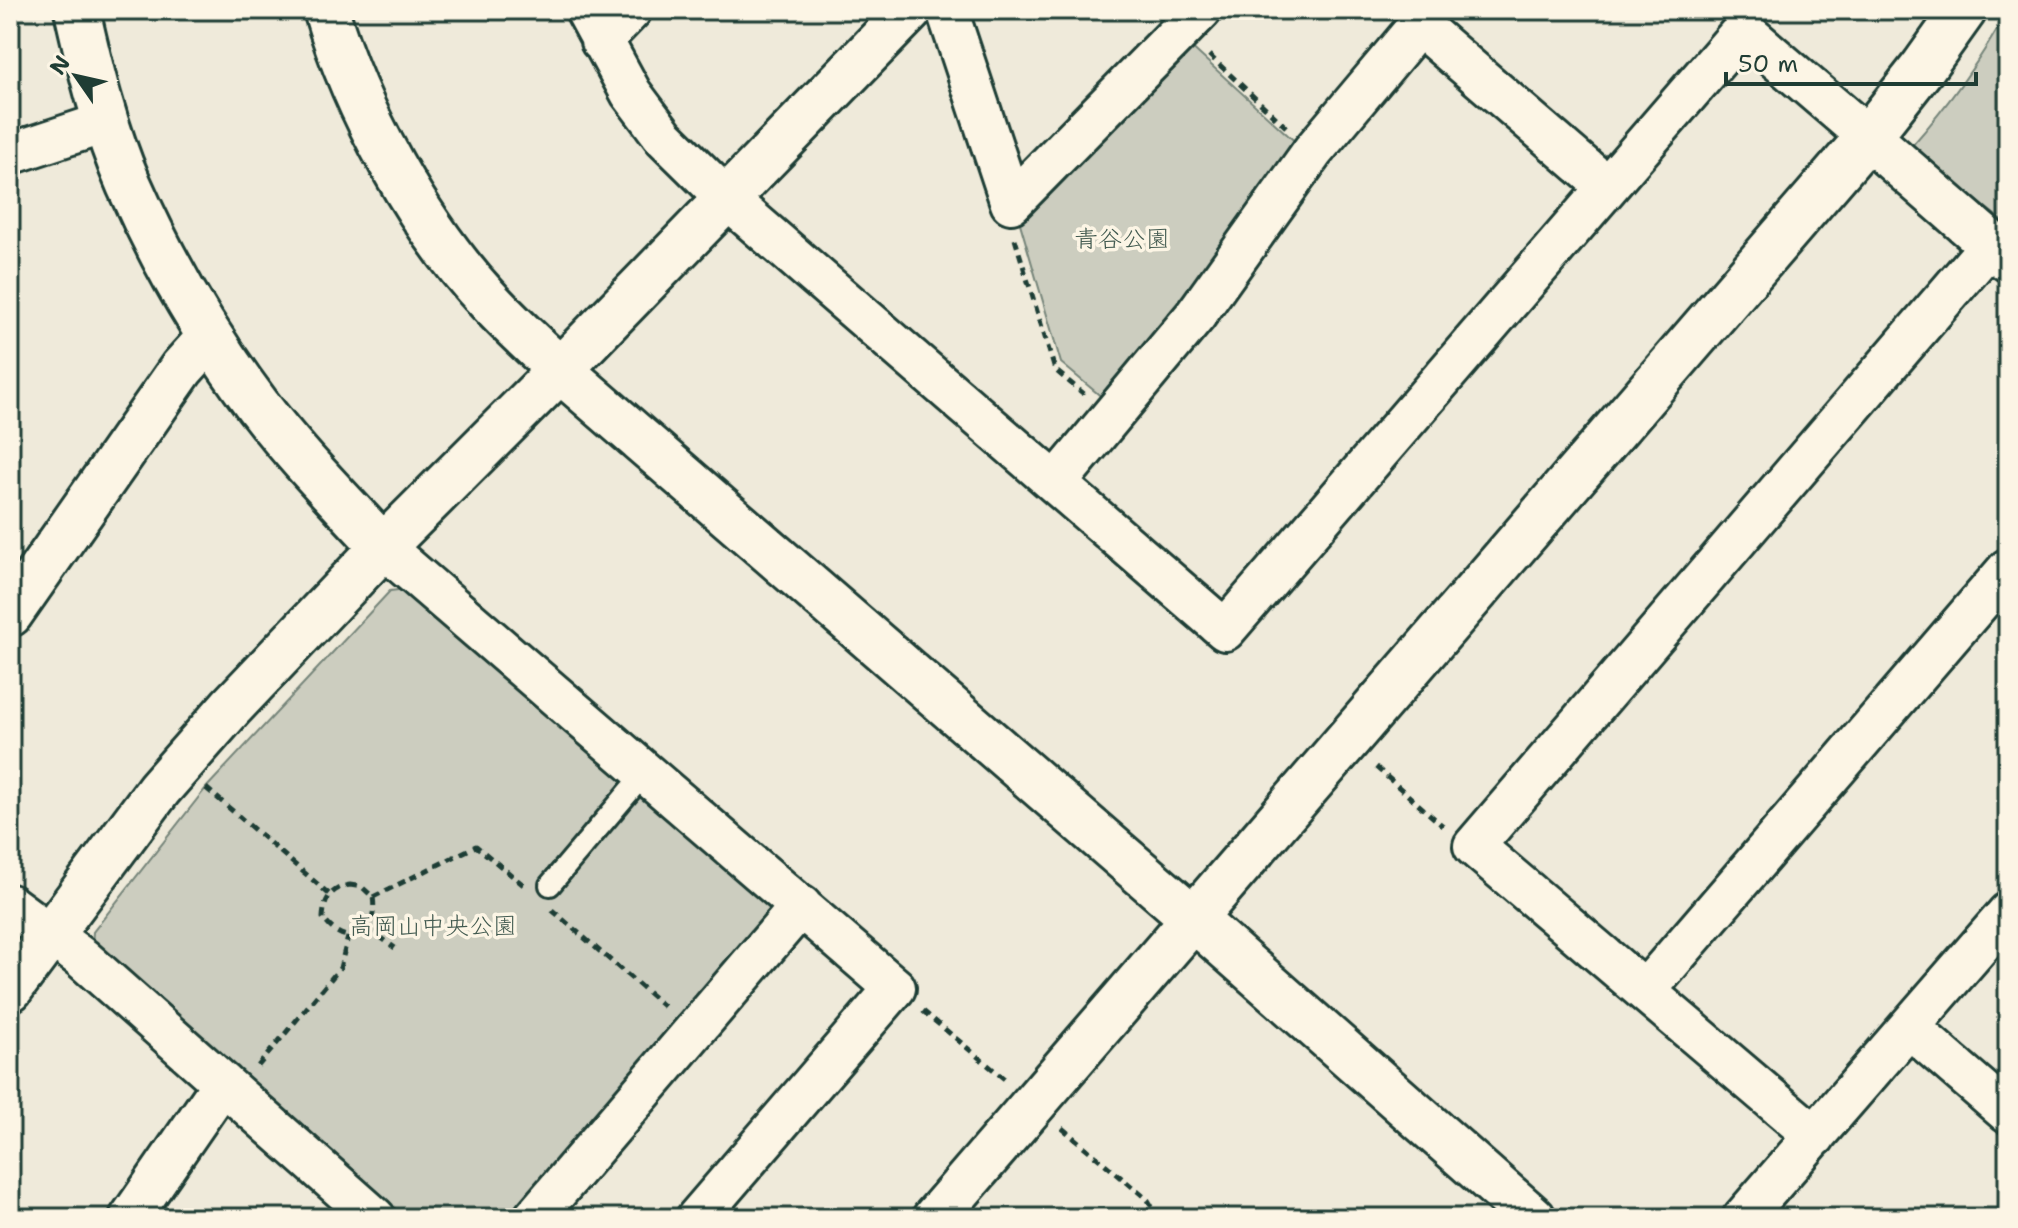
<svg xmlns="http://www.w3.org/2000/svg" width="2018" height="1228" font-family="'Shantell Sans','Klee One',sans-serif">
<rect width="100%" height="100%" fill="#efeada"/>
<filter id="ink" filterUnits="userSpaceOnUse"><feTurbulence type="fractalNoise" baseFrequency=".0125" numOctaves="2"/><feDisplacementMap in="SourceGraphic" scale="16" xChannelSelector="R" yChannelSelector="G"/><feConvolveMatrix kernelMatrix="1 2 1 2 8 2 1 2 1" color-interpolation-filters="sRGB"/></filter>
<g filter="url(#ink)">
<path fill="#cccdbf" stroke="#76857a" stroke-width="2" d="M2008 10V225L1910 148C1948 105 1981 60 2008 10Z
M1188 44 1301 147 1186 304 1103 398 1061 363 1017 213Z
M406 589 782 912 519 1218H401L245 1077 92 945 93 932 206 788 390 591Z"/>
<g fill="none" stroke-linecap="round" stroke-linejoin="round">
<defs>
<path id="lane" d="M550 885 645 773"/>
<path id="street" d="M586 10 631 93 664 137 726 198 1225 630 1743 30 1868 137
M947 10 1011 203 1201 10
M601 41 631 10
M10 154 107 122
M1056 483 1195 316 1313 151 1419 25 1607 187
M383 547 895 988 697 1218
M10 905 82 958 375 1218
M1645 991 2008 569
M1909 1027 2008 1113
M1815 1136 1474 846 1991 244
M130 1218 223 1083
M534 1218 801 906
M1743 1218 2008 913"/>
<path id="secondary" d="M77 10C90 68 105 130 129 185 163 262 207 338 258 406 296 456 341 501 383 547
M326 10C355 109 419 227 490 302 512 326 537 348 560 370L1194 919 1533 1218
M1868 137 2008 259
M10 614 182 368 210 337
M10 989 159 789 231 707 383 547 560 370 910 10
M935 1218 1868 137 1924 66 1964 10"/>
</defs>
<use href="#lane" stroke="#1f3d34" stroke-width="26"/>
<use href="#street" stroke="#1f3d34" stroke-width="46"/>
<use href="#secondary" stroke="#1f3d34" stroke-width="50"/>
<path stroke="#1f3d34" stroke-width="5" stroke-dasharray="8 6" stroke-linecap="butt" d="M1209 55 1286 127
M1015 239 1055 370 1084 394
M1376 767 1443 826
M206 788 329 894
M350 885 362 887 373 897C379 934 346 952 323 918 324 899 331 888 350 885Z
M373 897 476 846 526 887
M552 910 668 1010
M368 928 395 948
M923 1011 1007 1081
M258 1066 340 968 348 937
M1062 1128 1148 1200 1159 1218"/>
<use href="#lane" stroke="#fcf5e5" stroke-width="20"/>
<use href="#street" stroke="#fcf5e5" stroke-width="40"/>
<use href="#secondary" stroke="#fcf5e5" stroke-width="44"/>
</g>
</g>
<g text-anchor="middle" stroke-width="7" stroke-linejoin="round" paint-order="stroke">
<g font-size="24" fill="#425a50" stroke="#fcf5e5">
<text x="1122" y="247">青谷公園</text>
<text x="433" y="934">高岡山中央公園</text>
</g>
</g>
<rect width="2018" height="1228" fill="none" stroke="#fcf5e5" stroke-width="40"/>
<rect x="20" y="20" width="1978" height="1188" fill="none" stroke="#1f3d34" stroke-width="3" filter="url(#ink)"/>
<g transform="translate(76 76) rotate(304)" stroke="#fcf5e5" stroke-width="6" paint-order="stroke">
<path d="M0-6L14 30L0 20L-14 30Z" fill="#1f3d34"/>
<text y="-12" font-size="22" font-weight="bold" text-anchor="middle" fill="#1f3d34">N</text>
</g>
<path d="M1726 72v12h250v-12" fill="none" stroke="#1f3d34" stroke-width="4"/>
<text x="1738" y="72" font-size="24" fill="#1f3d34" stroke="#fcf5e5" stroke-width="6" paint-order="stroke">50 m</text>
</svg>
